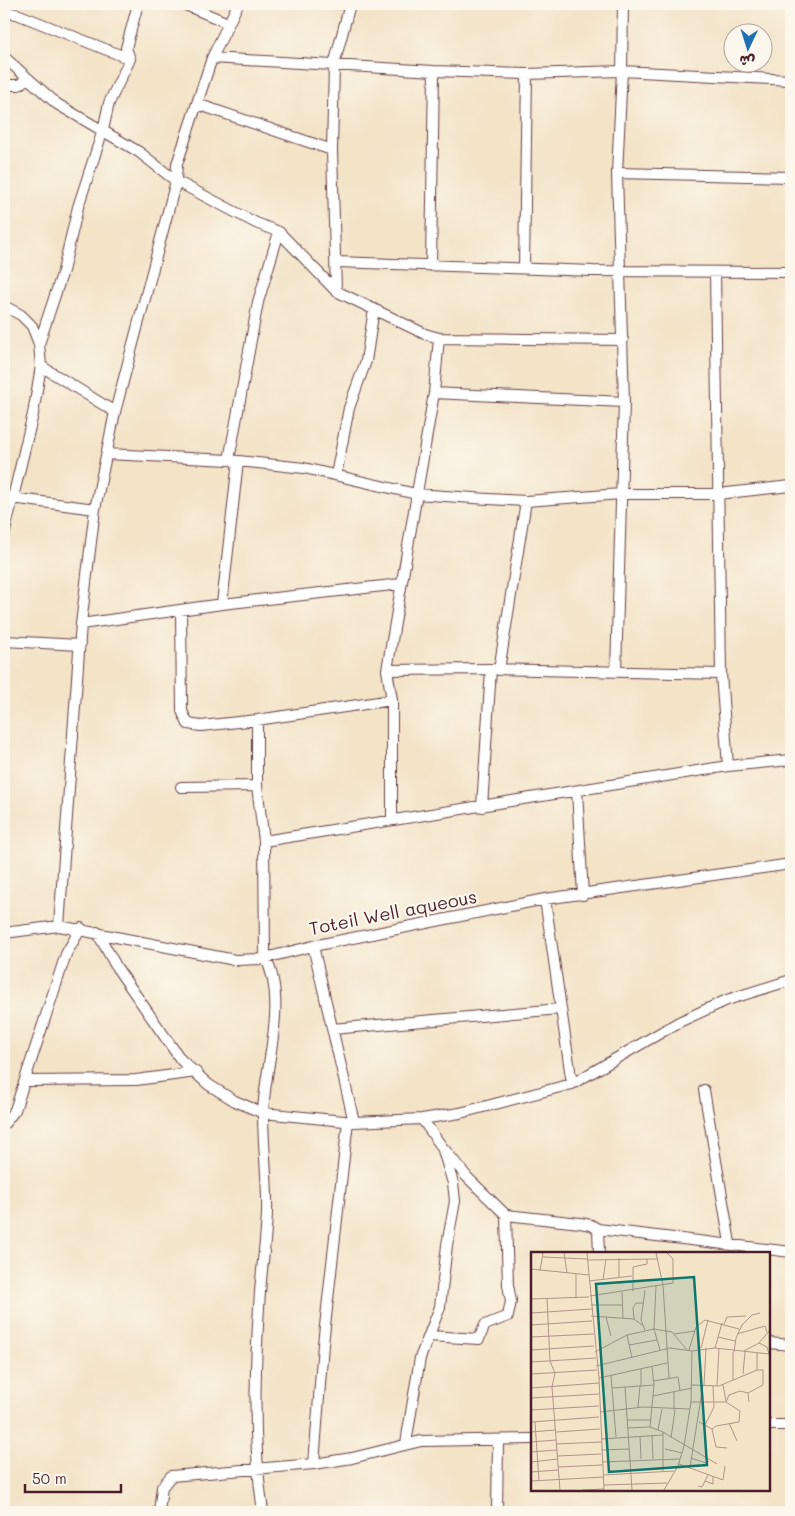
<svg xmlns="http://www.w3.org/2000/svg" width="795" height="1516" font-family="Mali,'Playpen Sans Arabic',sans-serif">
<rect width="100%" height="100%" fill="#fbf7ec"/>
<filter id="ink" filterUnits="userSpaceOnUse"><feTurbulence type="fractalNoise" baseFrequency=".02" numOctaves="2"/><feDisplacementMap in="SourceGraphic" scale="10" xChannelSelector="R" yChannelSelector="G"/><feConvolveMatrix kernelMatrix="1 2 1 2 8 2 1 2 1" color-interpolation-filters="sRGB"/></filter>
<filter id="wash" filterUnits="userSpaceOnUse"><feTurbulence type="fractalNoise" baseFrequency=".0096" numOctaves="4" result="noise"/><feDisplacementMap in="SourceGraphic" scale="20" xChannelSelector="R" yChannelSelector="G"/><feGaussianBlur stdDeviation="1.12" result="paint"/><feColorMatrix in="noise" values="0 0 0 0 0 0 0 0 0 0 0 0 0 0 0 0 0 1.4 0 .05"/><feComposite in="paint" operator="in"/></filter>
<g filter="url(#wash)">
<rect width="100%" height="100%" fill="#f3e3c7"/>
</g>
<g filter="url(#ink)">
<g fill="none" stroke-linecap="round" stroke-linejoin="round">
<defs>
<path id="minor" d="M183 4 228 23
M4 12 17 14 130 59
M4 57 57 104 139 152 176 181 256 223 279 232 336 291 332 150 334 65 350 4
M212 58 434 71 527 74 622 71 791 80
M4 85H19L26 79
M197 104 332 150
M617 173 791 177
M336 262 593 271 791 272
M431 266 434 71
M524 268 527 74
M715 272 721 674 728 766
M336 291 425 334 439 338 434 393 387 670
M4 306 21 315 32 326 39 344 41 366 33 414 4 535
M439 338 623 340
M39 344 63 271 78 207 103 130 109 103 130 59 126 48 138 4
M41 366 115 412
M434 393 624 402
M107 454 229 460 304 468 416 494 488 499 526 501 621 494H718L791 486
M229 460 258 302 279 232
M336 475 349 408 366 361 374 309
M4 497 95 509
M222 604 238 461
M181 610 182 711 188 724 201 726 257 720 392 700
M81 624 222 604 401 584
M4 641 80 645
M499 670 526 501
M616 671 624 402 617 173 622 71 623 4
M257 720V786L264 841 265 957C289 1002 264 1066 263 1114 263 1147 268 1180 267 1213 266 1239 262 1266 260 1292 255 1366 252 1440 263 1512
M181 787 257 786
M577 791 583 895
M482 807 491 669
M392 819V700L387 670 491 669 721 674
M264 841 728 766 791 760
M545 899 572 1084
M59 926 81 624 95 509 115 412 176 181 177 164 212 58 238 4
M97 932 117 968 181 1060 209 1085 235 1101 263 1113 354 1122 422 1119 460 1113 572 1084 679 1022 727 1000 791 980
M4 933 59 926 235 960 261 959 313 946 545 899 791 864
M313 946 354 1122
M332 1029 560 1009
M25 1081 136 1080 196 1072
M704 1090 730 1243
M4 1124 15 1110 66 954 81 928
M506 1215 580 1223 591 1225 598 1229 791 1252
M598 1229 599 1254
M429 1336 479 1339 485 1325 508 1316 511 1301 508 1285 506 1215 467 1177 444 1149
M769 1343 791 1345
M769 1425H791
M406 1443 420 1358 440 1307 447 1245 455 1201 453 1183 442 1147 422 1119
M314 1464 323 1344 348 1121
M159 1512 162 1487 171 1476 314 1464 352 1458 421 1441 532 1439
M497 1512 498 1440"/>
</defs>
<use href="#minor" stroke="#633c42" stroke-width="12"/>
<use href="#minor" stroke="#fff" stroke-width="10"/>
</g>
</g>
<g text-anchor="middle" stroke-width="4.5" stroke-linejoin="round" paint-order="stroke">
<g font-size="18" fill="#4a1f2b" stroke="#fbf7ec">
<text transform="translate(393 913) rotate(-11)" y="6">Toteil Well aqueous</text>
</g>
</g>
<g transform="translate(531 1252)">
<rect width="239" height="239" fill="#f3e3c7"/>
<path fill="none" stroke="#af9589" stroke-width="1" d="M33 1 36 21M56 1 68 126 73 238M125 1 132 33 138 126M12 5 56 7M88 6V26M56 8 126 7M0 17 58 23M9 19 12 1M45 22V45M72 28 75 7M58 29 101 24M114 38 110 68 114 78M102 39V15L116 12V7M91 40 92 66M59 44 142 31V7L136 1M0 47 58 45M16 47 19 109 24 121 21 135 29 238M60 53H91M0 61 61 57M60 64 103 67M75 65 80 84M193 72 196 65 215 64M0 73 61 69M111 73 103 67 102 56 105 51H112M123 77 125 34M123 77 129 98M143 82 164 79M206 82 234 74 236 80M96 83 101 106M0 85 63 82M187 85 204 89M98 93 126 88M170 96 177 68M184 96 191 71M0 98 63 94M158 98 165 75 174 68 208 77M213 99 228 91 239 78M64 100 96 83 123 77 141 80 156 98M203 100 205 86 211 73 221 63 229 61M0 110 65 106M65 114 139 96 161 99 184 96 238 102 236 95 228 91M110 117V134M0 122 66 118M212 122 214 100M80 124 85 185M68 126 136 111M202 128V100M122 129 147 125 149 139M123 133 119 175 132 180M161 133 188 134 226 118V101M173 133 175 96M192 133 195 149M186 134 188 96M94 135 101 238M0 136 68 131M81 136 123 133 121 115M217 141 232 133V118H226M122 144 161 136M0 146 68 142M160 150H195L209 159 208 170 185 174 181 177 168 170M195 150 198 143 209 139 217 141 218 150M107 155 109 134M0 158 68 154M143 158V140M69 160 112 155 159 157M96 168H119M0 170 68 165M4 170 8 229M198 171 206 189M173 175 183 155 182 134M96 176 119 175M181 177 185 195 196 196M127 178 131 157M0 180 24 178M25 180 69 177M121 183 122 207M109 184 110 207M140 186 144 158M70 187 132 183M0 190 25 188M25 192 70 190M134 197 151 201M70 198 98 197M0 200 26 198M27 204 70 202M160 206 175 211 178 209M0 210 27 207M71 210 149 207M148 212 192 228 194 214M27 215 71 213M159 215 172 133M132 219V180L186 212M0 220 27 218M72 223 143 219M0 229 73 225M174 229 182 232V225M73 233 136 231M167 234 171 235 177 223M51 238 73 237M133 238 147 214 153 194 160 150 161 99"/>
<path fill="#0f766e" fill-opacity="0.15" stroke="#0f766e" stroke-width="2.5" d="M163 25 176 213 78 220 65 32Z"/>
<rect width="239" height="239" fill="none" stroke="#4a1f2b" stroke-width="2.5"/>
</g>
<rect width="795" height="1516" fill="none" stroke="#fbf7ec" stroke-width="20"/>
<g transform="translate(748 48) rotate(184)"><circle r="24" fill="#fbf7ec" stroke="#b4a19f"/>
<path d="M0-4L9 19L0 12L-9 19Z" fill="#1f6fb2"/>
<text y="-8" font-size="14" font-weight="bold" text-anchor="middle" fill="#4a1f2b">ش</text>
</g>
<path d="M25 1484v8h96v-8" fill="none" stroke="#4a1f2b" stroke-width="2.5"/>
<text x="32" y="1484" font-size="15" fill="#4a1f2b" stroke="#fbf7ec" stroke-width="4" paint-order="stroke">50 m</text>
</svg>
